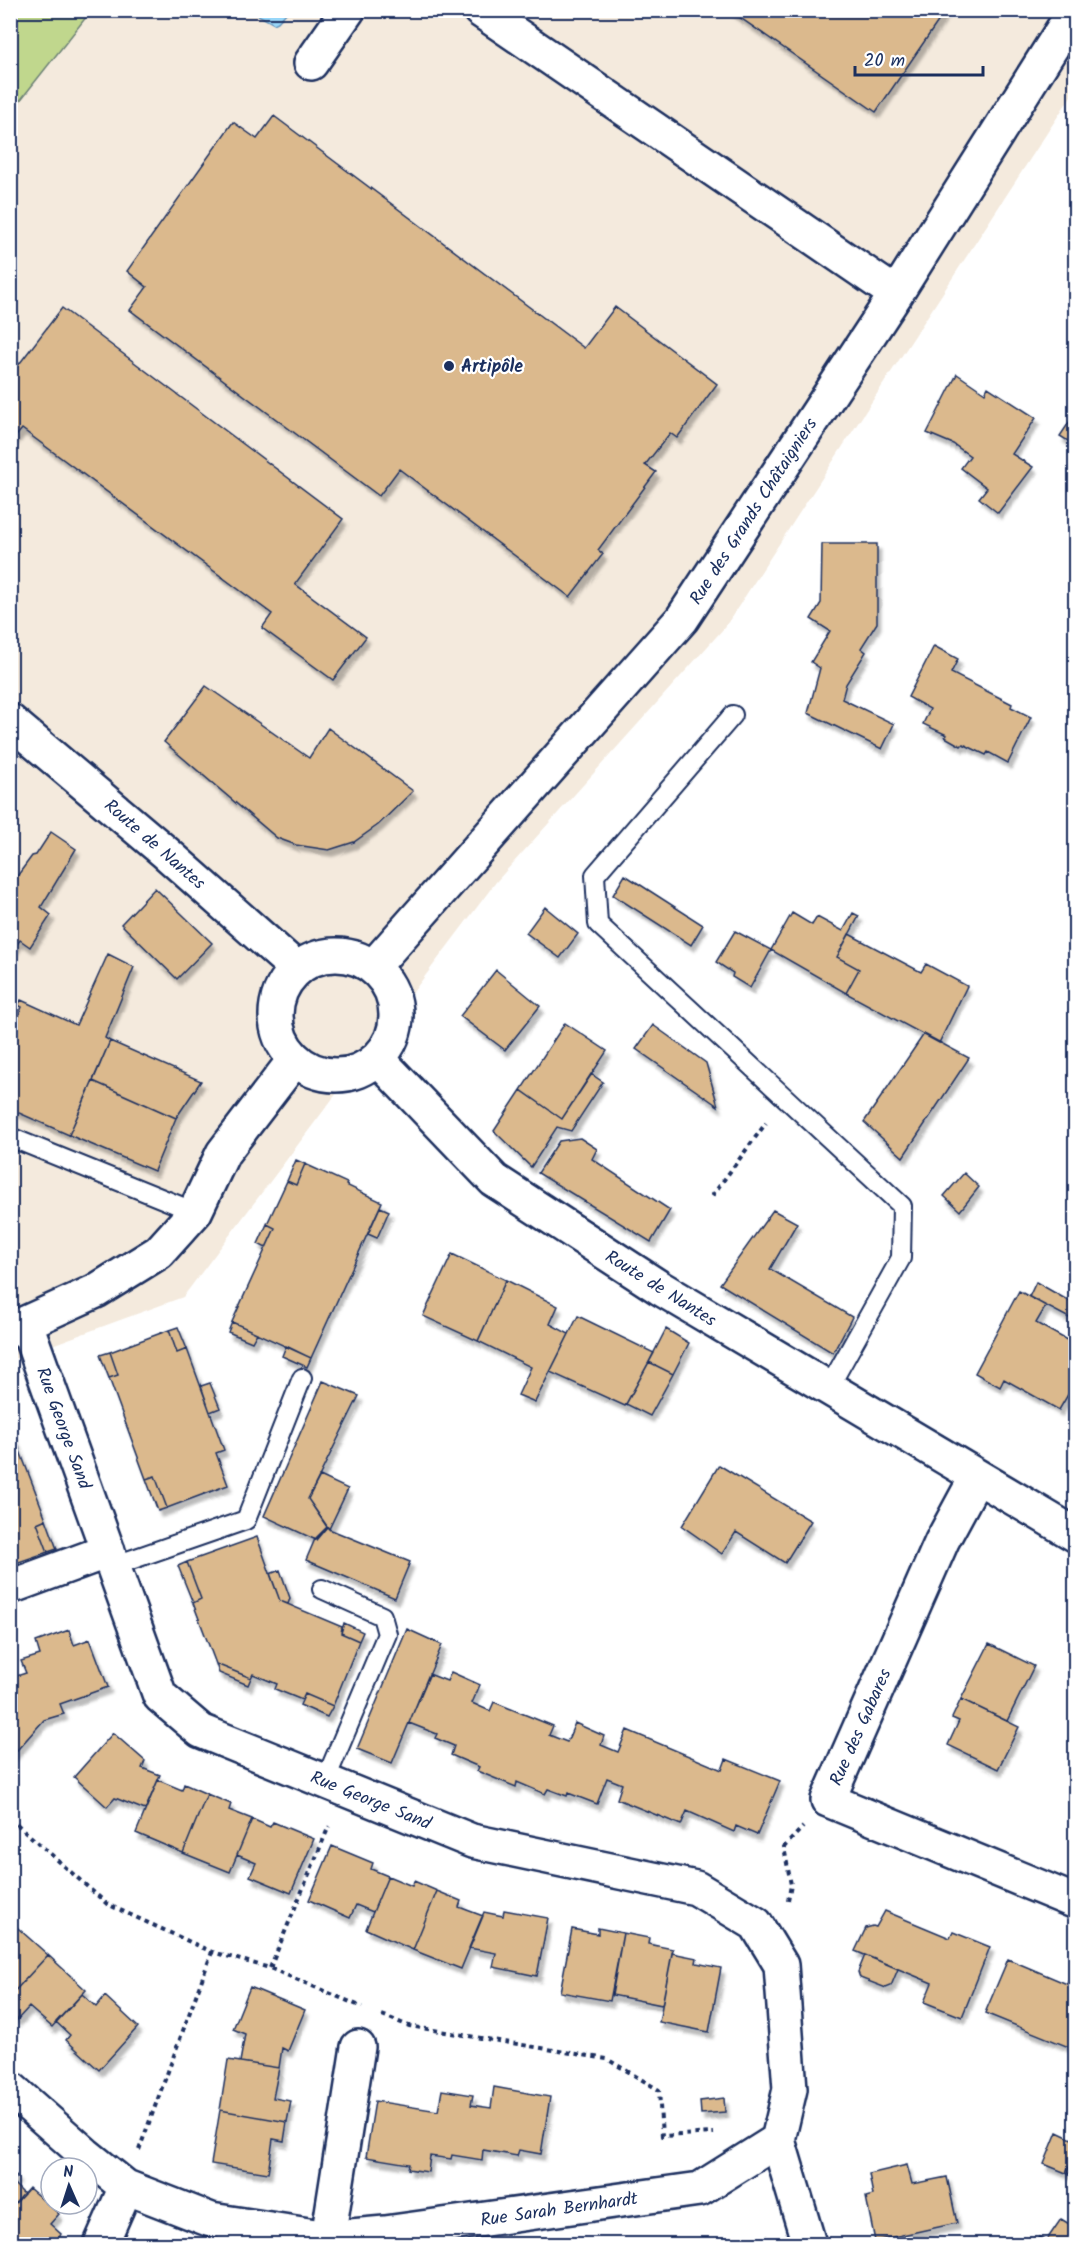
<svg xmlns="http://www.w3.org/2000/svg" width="1086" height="2255" font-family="Kalam,sans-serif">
<defs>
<filter id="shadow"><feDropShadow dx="3.5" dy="6" stdDeviation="1.5" flood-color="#0004"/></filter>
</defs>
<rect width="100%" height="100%" fill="#fff"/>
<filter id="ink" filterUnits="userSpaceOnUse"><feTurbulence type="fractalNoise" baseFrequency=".0167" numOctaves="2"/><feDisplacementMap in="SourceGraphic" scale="12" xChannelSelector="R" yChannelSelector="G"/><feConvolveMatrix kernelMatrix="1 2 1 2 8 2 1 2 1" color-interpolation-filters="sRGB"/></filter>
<g filter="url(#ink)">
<path fill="#f4eadd" d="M91 11H1075V90L725 627 496 882 183 1297 11 1360V112Z"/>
<path fill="#c0d78d" stroke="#6e8376" stroke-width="1.5" d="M11 10 91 11 11 112 10 11Z"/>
<path fill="#98d7f9" stroke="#6694bb" stroke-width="1.5" d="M251 11H288L278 22 274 24Z"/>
<path fill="#dbb98d" stroke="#1b2f5e" stroke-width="1.5" filter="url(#shadow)" d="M729 10H946L876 112Z
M274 116 584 348 615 307 717 384 677 438 670 433 645 465 656 472 598 550 603 554 570 597 399 469 379 496 130 310 147 287 127 271 233 122 257 139Z
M62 308 343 519 295 584 366 637 333 680 262 628 272 614 22 429 12 441 10 440V376Z
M957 374 985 393 988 387 1036 418 1012 454 1033 467 998 513 979 498 987 488 961 468 970 456 953 444 927 433Z
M1076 412V446L1060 436Z
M822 544H877V623L861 648 866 652 846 684 842 699 894 724 882 749 808 713 820 668 811 662 830 631 811 619 821 603Z
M934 646 958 659 951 673 1012 704 1011 707 1031 717 1008 763 988 752 986 755 963 744 961 746 945 737 947 735 923 724 930 709 908 697Z
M206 686 309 758 328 728 413 791 378 825 354 842 329 850 296 845 277 838 164 742Z
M51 832 76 849 41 907 51 915 30 947 20 940 10 954V877L15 879 32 856 36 855Z
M625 875 703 925 691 945 613 895Z
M155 888 212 943 177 979 121 924Z
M545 907 578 934 560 958 526 933Z
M792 913 812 925 817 917 843 931 853 913 859 916 837 957 859 969 846 993 771 950Z
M735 931 771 950 750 988 732 977 733 973 716 962Z
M849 934 921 972 926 964 967 986 939 1043 846 993 859 969 837 957Z
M108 954 134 967 105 1038 110 1041 69 1135 10 1109V1034L22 1007 18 1005 21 1000 76 1025Z
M496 970 540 1006 505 1050 460 1016Z
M565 1023 607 1051 562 1119 521 1090Z
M653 1025 706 1063 718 1106 636 1049Z
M924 1034 969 1058 903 1157 864 1122Z
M110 1041 201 1081 176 1118 93 1081Z
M591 1074 603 1082 571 1131 557 1127 531 1167 494 1131 521 1090 562 1119Z
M93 1081 176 1118 154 1171 69 1135Z
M580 1138 597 1149 592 1159 670 1210 651 1242 538 1173 559 1141Z
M296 1160 305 1164 296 1185 287 1181Z
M305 1164 347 1183 346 1185 382 1202 311 1358 232 1322 275 1228 267 1224 287 1181 296 1185Z
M964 1173 979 1187 960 1211 944 1196Z
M380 1207 389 1211 377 1238 368 1234Z
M773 1210 797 1223 770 1269 852 1317 833 1353 720 1284Z
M267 1224 275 1228 266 1248 258 1244Z
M452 1254 506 1280 478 1341 423 1316Z
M506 1280 558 1306 550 1324 569 1334 535 1402 518 1395 531 1367 478 1341Z
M1036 1282 1076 1305 1075 1321 1029 1297Z
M1019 1291 1046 1306 1036 1323 1076 1345V1381L1059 1410 1004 1379 1000 1387 975 1373Z
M578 1316 654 1353 625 1406 550 1372Z
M232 1322 257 1333 252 1342 228 1332Z
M178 1327 187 1349 177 1353 169 1330Z
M666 1329 689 1343 673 1374 649 1362Z
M169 1330 177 1353 187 1349 224 1450 216 1453 228 1485 167 1508 155 1476 146 1479 109 1378 118 1375 110 1352Z
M286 1346 311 1358 307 1367 282 1356Z
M110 1352 118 1375 109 1378 100 1355Z
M649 1362 673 1374 650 1416 626 1404Z
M323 1381 359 1396 308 1499 327 1527 316 1540 264 1516Z
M210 1383 220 1408 210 1412 201 1386Z
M10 1425 46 1519 37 1523 48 1552 10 1565Z
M719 1465 811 1521 785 1563 736 1532 722 1554 682 1526Z
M155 1476 167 1508 158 1511 146 1479Z
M320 1476 348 1489 329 1529 308 1499Z
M46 1519 57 1549 48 1552 37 1523Z
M327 1527 329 1529 410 1562 395 1598 306 1560 315 1539Z
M257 1537 280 1601 342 1627 341 1633 359 1641 333 1706 305 1694 302 1700 275 1689 277 1684 253 1674 251 1678 216 1664 193 1603 201 1599 187 1562Z
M187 1562 201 1599 193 1603 178 1566Z
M280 1570 290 1598 288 1604 280 1601 270 1574Z
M344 1623 363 1632 359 1641 341 1633Z
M407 1629 442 1645 392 1763 357 1749Z
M69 1630 74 1645 90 1639 108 1687 60 1704 64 1714 44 1720 10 1758V1678L26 1673 21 1661 40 1655 36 1642Z
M989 1644 1034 1666 1007 1721 961 1699Z
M216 1664 251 1678 248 1685 219 1673Z
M451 1672 480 1685 472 1703 490 1711 494 1702 553 1726 549 1735 567 1742 575 1723 604 1736 601 1745 618 1752 627 1730 722 1770 726 1759 780 1781 757 1835 736 1826 734 1832 687 1811 681 1825 617 1799 622 1784 607 1778 597 1804 568 1793 567 1796 548 1789 545 1794 517 1782 516 1787 477 1771 479 1767 451 1755 454 1746 435 1738 437 1734 409 1723 429 1674 447 1681Z
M305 1694 333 1706 327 1717 300 1705Z
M961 1699 1019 1727 998 1769 948 1745 959 1721 952 1718Z
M113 1733 145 1761 142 1768 160 1775 145 1810 115 1798 107 1807 74 1777Z
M158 1780 182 1790 184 1784 207 1794 183 1853 136 1833Z
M207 1794 231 1804 229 1810 252 1819 230 1872 183 1853Z
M252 1819 270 1827 273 1822 314 1839 291 1893 250 1876 256 1863 237 1855Z
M332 1846 373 1863 371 1869 388 1876 373 1912 356 1905 350 1918 309 1900Z
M388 1876 412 1886 414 1881 437 1891 413 1950 366 1929Z
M437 1891 461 1901 459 1907 483 1916 461 1969 413 1950Z
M504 1910 548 1918 537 1976 493 1967 496 1953 469 1948 484 1912 503 1916Z
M885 1911 950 1938 953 1932 990 1947 962 2017 924 2002 932 1983 855 1951 866 1928 873 1926 876 1927Z
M10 1921 48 1955 10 1996Z
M598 1928 623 1933 610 2001 560 1992 572 1929 598 1934Z
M623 1933 649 1938 648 1944 673 1949 662 2005 612 1995Z
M672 1953 697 1958 696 1963 721 1968 709 2032 659 2022Z
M48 1955 86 1990 52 2027 29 2007 17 2020 10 2014V1996Z
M865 1955 898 1969 891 1986 886 1988 860 1978 858 1972Z
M1008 1959 1067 1984 1071 1973 1076 1974V2050L985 2013Z
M250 1987 305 2010 288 2051 282 2048 279 2068 240 2062 245 2034 233 2029Z
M82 1994 96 2007 105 1996 138 2027 99 2070 66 2040 70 2035 56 2022Z
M228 2060 279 2068 273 2098 291 2101 287 2122 220 2110Z
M494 2087 550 2097 541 2154 519 2150 517 2156 483 2150 482 2160 452 2155 451 2159 430 2156 428 2172 408 2169 409 2164 366 2157 375 2101 438 2111 442 2090 473 2095 471 2105 491 2108Z
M724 2098 725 2112 701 2114 700 2101Z
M220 2110 287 2122 284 2141 273 2139 268 2173 211 2164Z
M1057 2132 1076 2141V2153L1066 2173 1044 2164Z
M1072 2161 1076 2162V2177L1066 2173Z
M907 2165 912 2184 947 2177 957 2223 875 2241 866 2197 873 2195 869 2174Z
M10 2171 17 2177 12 2182 24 2194 10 2209Z
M29 2188 59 2214 50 2224 61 2234 56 2244H10V2209Z
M1061 2219 1076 2228V2244H1034L1039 2237 1046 2241Z"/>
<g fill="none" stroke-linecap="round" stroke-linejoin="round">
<defs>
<path id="lane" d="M733 715 595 875 598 924 902 1206 901 1258 828 1389
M10 1137 195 1212
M113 1566 246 1520 302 1378
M322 1589 382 1616 387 1634 325 1781"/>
<path id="street" d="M480 10 896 294
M311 63 348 10
M373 967 682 619 896 294 1075 10
M26 1324 160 1696 201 1731 472 1841 696 1888 756 1924 781 1965 790 2089 778 2140
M10 1330 96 1291 159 1252 195 1212 223 1153 295 1059
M976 1478 942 1541 828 1800 1076 1902
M10 1587 108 1551
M10 2088 85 2154 126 2187 211 2220 328 2238 385 2233 700 2189 778 2140
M778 2140 809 2244
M328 2238 358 2047
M101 2244 126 2187"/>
<path id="secondary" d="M10 721 165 852 297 969
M276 1015a60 60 0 1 1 120 0a60 60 0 1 1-120 0Z
M378 1059 494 1180 660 1288 1076 1535"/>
</defs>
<use href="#lane" stroke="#1b2f5e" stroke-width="22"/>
<use href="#street" stroke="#1b2f5e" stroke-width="38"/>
<use href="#secondary" stroke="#1b2f5e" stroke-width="38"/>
<path stroke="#1b2f5e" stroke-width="4" stroke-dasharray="4.5 4.5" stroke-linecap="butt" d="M712 1196 766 1123
M10 1818 107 1904 212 1952 270 1968 362 2007
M788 1901 791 1885 784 1847 803 1827
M270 1968 329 1826
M382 2015 409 2026 607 2059 659 2090 662 2136 714 2133
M139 2150 212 1952
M758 2244 768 2237"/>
<use href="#lane" stroke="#fff" stroke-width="18"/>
<use href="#street" stroke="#fff" stroke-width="33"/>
<use href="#secondary" stroke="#fff" stroke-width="33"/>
</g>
</g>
<circle fill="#1b2f5e" stroke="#fff" stroke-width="2" cx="449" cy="366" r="6"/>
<g text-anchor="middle" stroke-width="4.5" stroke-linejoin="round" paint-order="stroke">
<g font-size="18" font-weight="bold" fill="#1b2f5e" stroke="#fff" text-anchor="start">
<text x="461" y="372">Artipôle</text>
</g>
<g font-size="18" fill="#1b2f5e" stroke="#fff">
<text transform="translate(753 511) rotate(-57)" y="6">Rue des Grands Châtaigniers</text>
<text transform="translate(155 844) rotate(41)" y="6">Route de Nantes</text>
<text transform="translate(661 1288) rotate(32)" y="6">Route de Nantes</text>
<text transform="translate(64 1428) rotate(70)" y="6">Rue George Sand</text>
<text transform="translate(860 1727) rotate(-66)" y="6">Rue des Gabares</text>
<text transform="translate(371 1800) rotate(22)" y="6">Rue George Sand</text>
<text transform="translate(559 2209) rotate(-8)" y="6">Rue Sarah Bernhardt</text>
</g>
</g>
<rect width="1086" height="2255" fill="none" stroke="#fff" stroke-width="36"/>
<rect x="18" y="18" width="1050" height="2219" fill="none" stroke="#1b2f5e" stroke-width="2" filter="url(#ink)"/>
<g transform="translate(69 2186) rotate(357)"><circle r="28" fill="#ffffff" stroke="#a4acbf" stroke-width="1.5"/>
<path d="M0-4.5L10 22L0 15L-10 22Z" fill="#1b2f5e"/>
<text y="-9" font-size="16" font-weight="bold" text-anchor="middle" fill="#1b2f5e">N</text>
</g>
<path d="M855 66v9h128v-9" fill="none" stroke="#1b2f5e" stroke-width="3"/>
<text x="864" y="66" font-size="18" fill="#1b2f5e" stroke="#ffffff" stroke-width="4.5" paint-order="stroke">20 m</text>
</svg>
